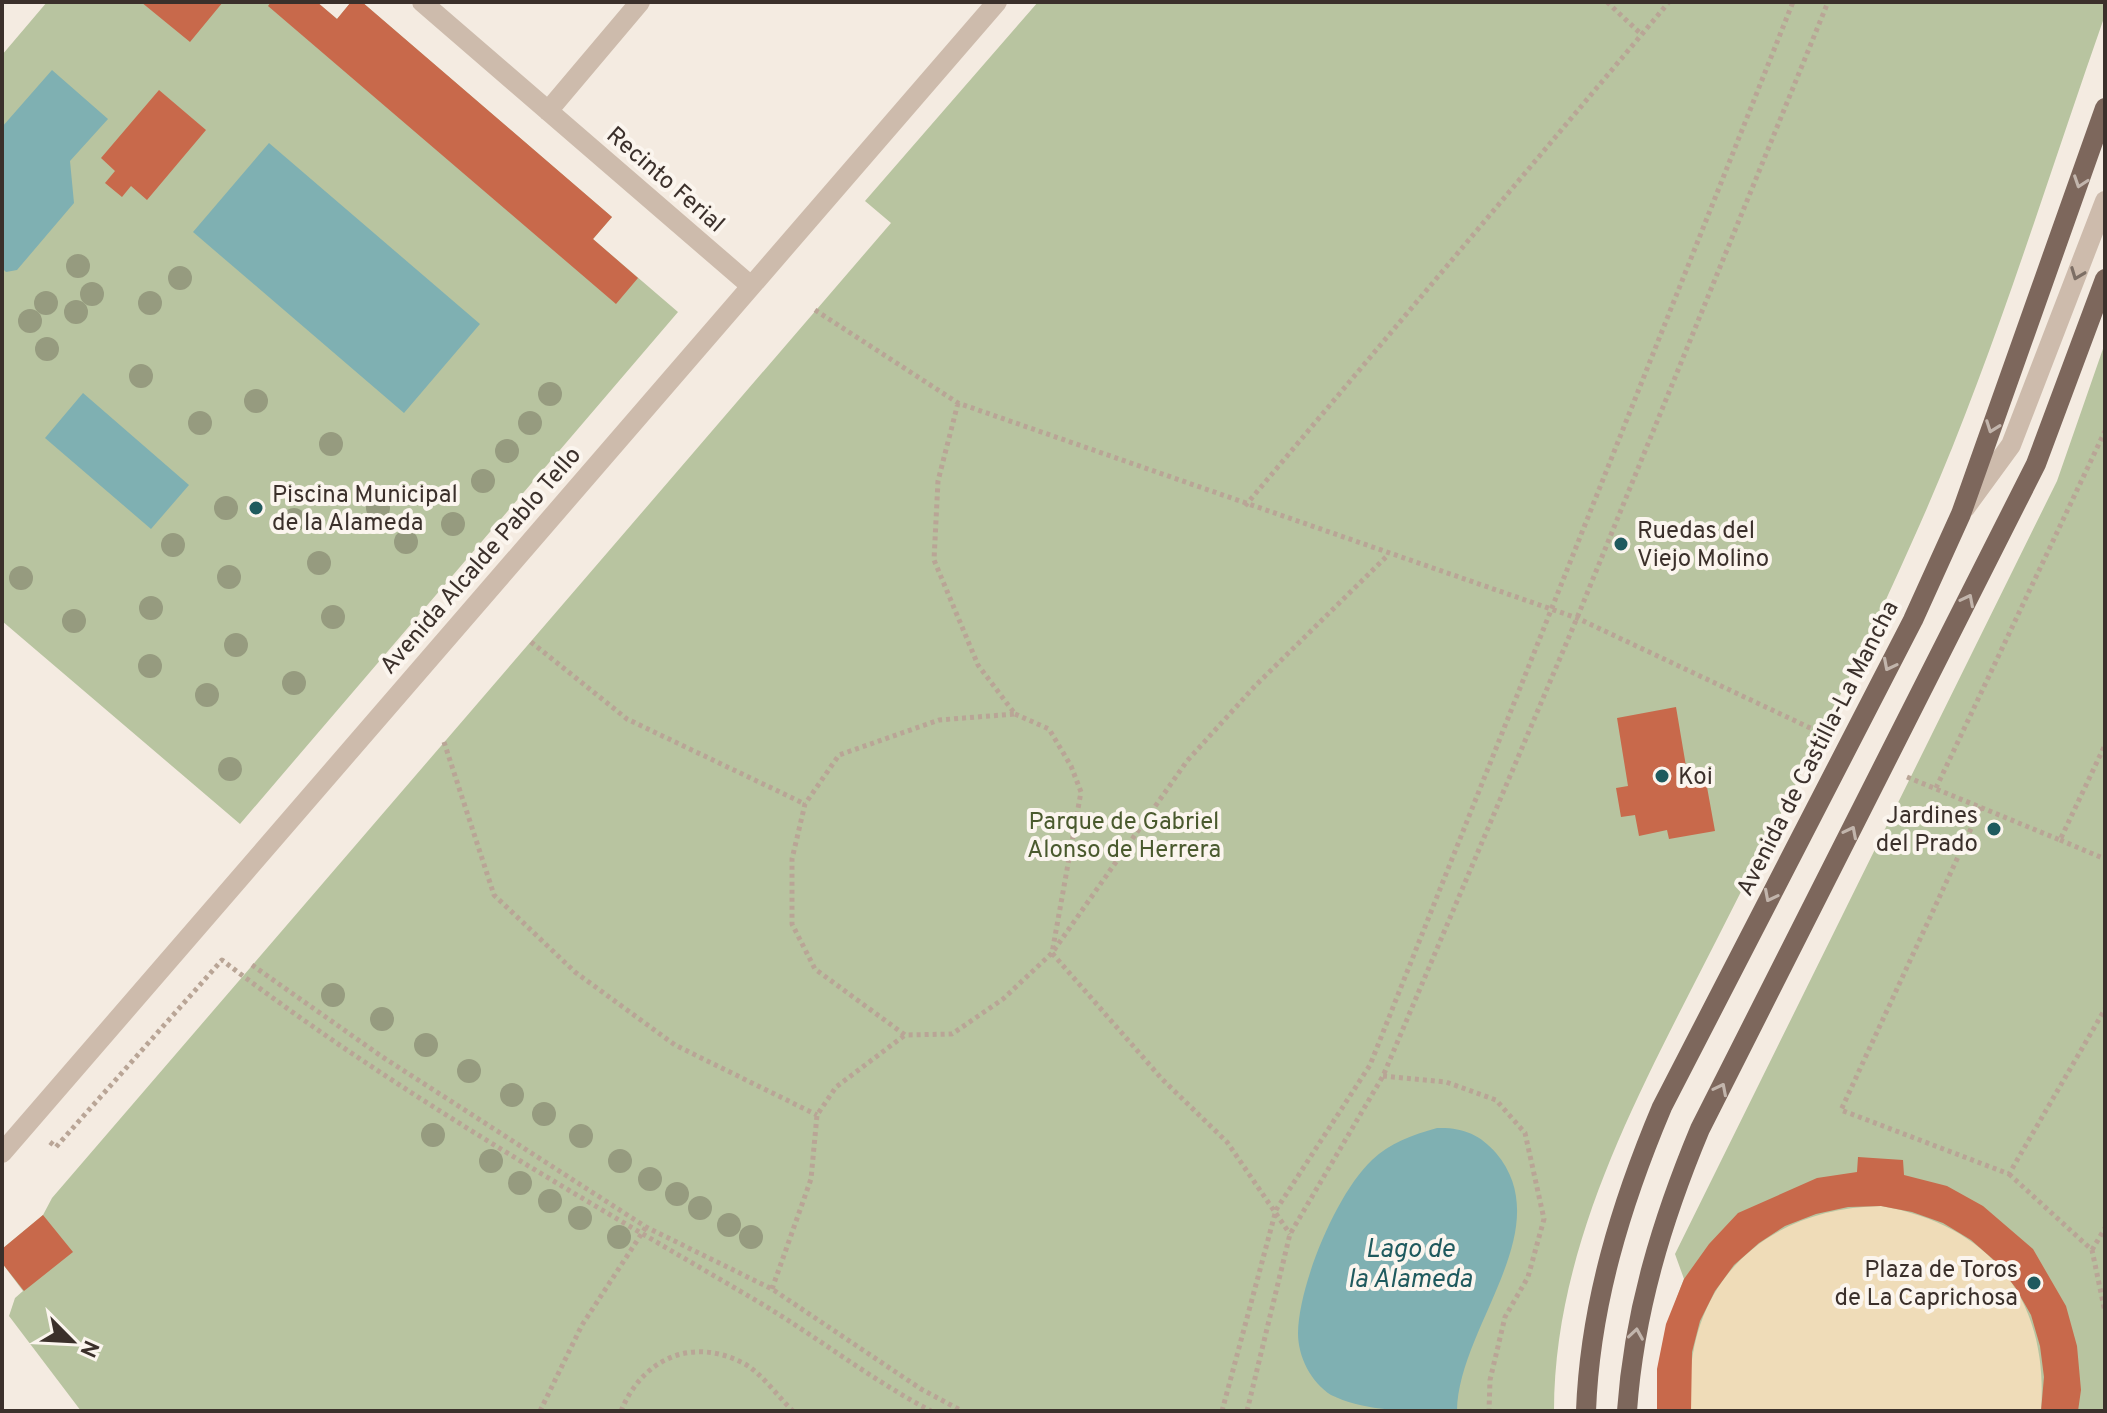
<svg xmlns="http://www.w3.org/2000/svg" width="2107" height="1413" font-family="Overpass,sans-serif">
<rect width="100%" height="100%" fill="#f4ebe1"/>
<path fill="#b8c4a0" d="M47 2H317L337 19 351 2H362L612 217 593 239 678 312 240 824 2 621V55Z
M1038 2H2105V15C2043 191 1989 372 1912 542 1852 678 1782 810 1715 943 1641 1089 1554 1243 1554 1411H81L9 1316 15 1298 23 1291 2 1263V1249L43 1215 52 1198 891 223 865 201Z
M2105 343V1411H1657C1657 1362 1666 1324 1684 1279L1675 1254 2057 481Z"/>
<path fill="#efdcb8" d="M1881 1206C1991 1225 2049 1300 2041 1411H1691C1680 1289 1761 1208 1881 1206Z"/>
<path fill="#7fb0b2" d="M52 70 108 119 70 161 74 203 17 270 6 272 2 268V127Z
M269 143 480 324 404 413 193 232Z
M83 393 189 485 151 529 45 438Z
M1437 1128C1461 1127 1480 1134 1496 1153 1560 1229 1458 1327 1457 1411 1415 1411 1368 1413 1331 1395 1311 1382 1298 1357 1298 1333 1299 1284 1336 1194 1372 1160 1390 1143 1412 1135 1437 1128Z"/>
<path fill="#c8694b" d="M141 2H223L190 42Z
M271 2H317L337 19 351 2H362L612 217 593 239 638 278 616 304 268 6Z
M159 90 206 130 147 200 131 186 122 197 105 183 115 171 101 158Z
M1676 707 1688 778 1705 776 1715 831 1669 839 1667 830 1639 836 1635 815 1621 817 1616 788 1628 786 1617 718Z
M1858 1157 1903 1160 1904 1175 1947 1186 1983 1206 2033 1249 2066 1306 2077 1346 2081 1390 2078 1411H2041L2044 1377 2040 1346 2031 1315 2015 1287 1995 1261 1971 1240 1943 1223 1912 1212 1881 1206 1848 1207 1816 1214 1785 1226 1759 1243 1734 1265 1715 1291 1700 1321 1692 1352 1691 1411H1657V1369L1666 1324 1684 1279 1709 1244 1738 1213 1817 1178 1857 1172Z
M43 1215 73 1252 24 1291 2 1263V1249Z"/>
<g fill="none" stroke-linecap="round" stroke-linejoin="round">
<path stroke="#b9a596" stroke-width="5" stroke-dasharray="4 4" stroke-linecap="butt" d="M1607 2 1641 34
M815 310 958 403 1577 618 1823 734
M958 403 938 481 934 560 978 665 1015 714 939 720 839 755 805 804 792 859V924L815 969 905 1035 952 1034 1003 999 1052 953 1187 761 1255 686 1388 555
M1245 506 1669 2
M531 642 627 719 805 804
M1015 714 1049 729 1071 766 1081 792 1052 953 1162 1079 1227 1142 1290 1234
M444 742 494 895 575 972 675 1045 817 1115
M1907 777 2060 840 2105 745
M1936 788 2105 431
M1981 807 1841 1110 2009 1174 2105 1009
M2060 840 2105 859
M252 965 381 1056 646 1227 772 1289 921 1389 962 1411
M1383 1076 1446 1082 1496 1100 1525 1133 1544 1219 1528 1277 1505 1317 1490 1380 1489 1411
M50 1142 56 1147 222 960C390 1089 575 1194 757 1301 816 1336 870 1379 931 1411
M2009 1174 2092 1250 2105 1312
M2092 1250 2105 1228
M772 1289 811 1179 817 1115 836 1087 905 1035
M540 1411 582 1325 646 1227
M621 1411C642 1360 690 1336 743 1363 761 1372 778 1397 793 1411
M1222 1411 1276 1210 1370 1065 1793 2
M1247 1411 1290 1234 1383 1076 1577 618 1828 2"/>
<path stroke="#cdbbac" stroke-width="20" d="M422 2 751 286
M548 111 640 2
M1965 508 2011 445 2105 201
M2 1153 997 2"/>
<path stroke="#7d675c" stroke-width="20" d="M1586 1411C1590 1305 1621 1204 1662 1107L1913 620 1961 514 2105 108
M1627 1411C1634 1312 1662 1220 1700 1129L2036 464 2105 279"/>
</g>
<g fill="#969b7f">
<circle cx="78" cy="266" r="12"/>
<circle cx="180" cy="278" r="12"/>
<circle cx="92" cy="294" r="12"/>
<circle cx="46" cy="303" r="12"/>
<circle cx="150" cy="303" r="12"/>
<circle cx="76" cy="312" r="12"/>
<circle cx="30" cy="321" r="12"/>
<circle cx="47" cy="349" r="12"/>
<circle cx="141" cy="376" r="12"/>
<circle cx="550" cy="394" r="12"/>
<circle cx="256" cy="401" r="12"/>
<circle cx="200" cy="423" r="12"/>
<circle cx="530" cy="423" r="12"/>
<circle cx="331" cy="444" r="12"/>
<circle cx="507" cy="451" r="12"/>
<circle cx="483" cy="481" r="12"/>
<circle cx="226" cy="508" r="12"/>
<circle cx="378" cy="508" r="12"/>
<circle cx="294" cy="520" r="12"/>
<circle cx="453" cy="524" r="12"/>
<circle cx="406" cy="542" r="12"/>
<circle cx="173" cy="545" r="12"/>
<circle cx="319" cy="563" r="12"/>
<circle cx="229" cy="577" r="12"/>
<circle cx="21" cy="578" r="12"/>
<circle cx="151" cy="608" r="12"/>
<circle cx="333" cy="617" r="12"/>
<circle cx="74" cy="621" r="12"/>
<circle cx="236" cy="645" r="12"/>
<circle cx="150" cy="666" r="12"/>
<circle cx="294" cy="683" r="12"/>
<circle cx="207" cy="695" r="12"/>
<circle cx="230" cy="769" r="12"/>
<circle cx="333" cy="995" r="12"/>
<circle cx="382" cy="1019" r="12"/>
<circle cx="426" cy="1045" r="12"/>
<circle cx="469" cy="1071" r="12"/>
<circle cx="512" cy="1095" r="12"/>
<circle cx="544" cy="1114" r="12"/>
<circle cx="433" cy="1135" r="12"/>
<circle cx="581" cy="1136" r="12"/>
<circle cx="491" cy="1161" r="12"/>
<circle cx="620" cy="1161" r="12"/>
<circle cx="650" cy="1179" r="12"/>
<circle cx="520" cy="1183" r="12"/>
<circle cx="677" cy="1194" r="12"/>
<circle cx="550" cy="1201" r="12"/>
<circle cx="700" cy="1208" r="12"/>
<circle cx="580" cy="1218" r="12"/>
<circle cx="729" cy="1225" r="12"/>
<circle cx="619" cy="1237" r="12"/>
<circle cx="751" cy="1237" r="12"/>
</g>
<defs><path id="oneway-chevron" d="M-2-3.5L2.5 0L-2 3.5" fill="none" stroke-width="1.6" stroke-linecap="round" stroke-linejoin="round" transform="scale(2)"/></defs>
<g stroke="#c2b5ac">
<use href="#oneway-chevron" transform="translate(2080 182) rotate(109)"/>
<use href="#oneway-chevron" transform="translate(1992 427) rotate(110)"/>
<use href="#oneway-chevron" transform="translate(1968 600) rotate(-63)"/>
<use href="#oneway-chevron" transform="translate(1889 665) rotate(117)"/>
<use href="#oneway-chevron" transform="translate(1851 832) rotate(-63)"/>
<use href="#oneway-chevron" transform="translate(1770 896) rotate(117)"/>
<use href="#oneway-chevron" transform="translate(1721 1089) rotate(-63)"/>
<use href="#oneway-chevron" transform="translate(1636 1334) rotate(-81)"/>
</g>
<use stroke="#7d6f65" href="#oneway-chevron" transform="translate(2077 274) rotate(111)"/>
<g fill="#1f5a5e" stroke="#fbf5ee" stroke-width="3">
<circle cx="256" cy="508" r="8"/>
<circle cx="1621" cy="544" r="8"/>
<circle cx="1662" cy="776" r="8"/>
<circle cx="1994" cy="829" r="8"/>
<circle cx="2034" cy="1283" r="8"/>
</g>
<g text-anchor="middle" stroke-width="8" stroke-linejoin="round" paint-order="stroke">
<g font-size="24" fill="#3b302b" stroke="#fbf5ee">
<text transform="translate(666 179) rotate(41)" y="8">Recinto Ferial</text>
<text transform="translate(480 560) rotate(-49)" y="8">Avenida Alcalde Pablo Tello</text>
<text transform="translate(1817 748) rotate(-63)" y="8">Avenida de Castilla-La Mancha</text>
</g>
<g font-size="24" fill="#3b302b" stroke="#fbf5ee" text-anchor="start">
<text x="272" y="502">Piscina Municipal<tspan x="272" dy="28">de la Alameda</tspan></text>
<text x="1637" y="538">Ruedas del<tspan x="1637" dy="28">Viejo Molino</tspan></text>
<text x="1678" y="784">Koi</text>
<text x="1978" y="823" text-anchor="end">Jardines<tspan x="1978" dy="28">del Prado</tspan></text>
<text x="2018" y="1277" text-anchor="end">Plaza de Toros<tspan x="2018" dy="28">de La Caprichosa</tspan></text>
</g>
<g font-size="24" fill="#4a5a2e" stroke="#fbf5ee">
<text x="1124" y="829">Parque de Gabriel<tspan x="1124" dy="28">Alonso de Herrera</tspan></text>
</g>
<g font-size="26" font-style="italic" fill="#1f5a5e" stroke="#fbf5ee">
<text x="1410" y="1257">Lago de<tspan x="1410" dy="30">la Alameda</tspan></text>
</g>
</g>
<rect width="2107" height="1413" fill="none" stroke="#3b302b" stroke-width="8"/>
<g transform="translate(72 1341) rotate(114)" stroke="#fbf5ee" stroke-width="6" paint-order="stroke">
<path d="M0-6L14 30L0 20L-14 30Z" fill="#3b302b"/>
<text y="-12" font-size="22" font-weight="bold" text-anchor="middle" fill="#3b302b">N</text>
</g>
</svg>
